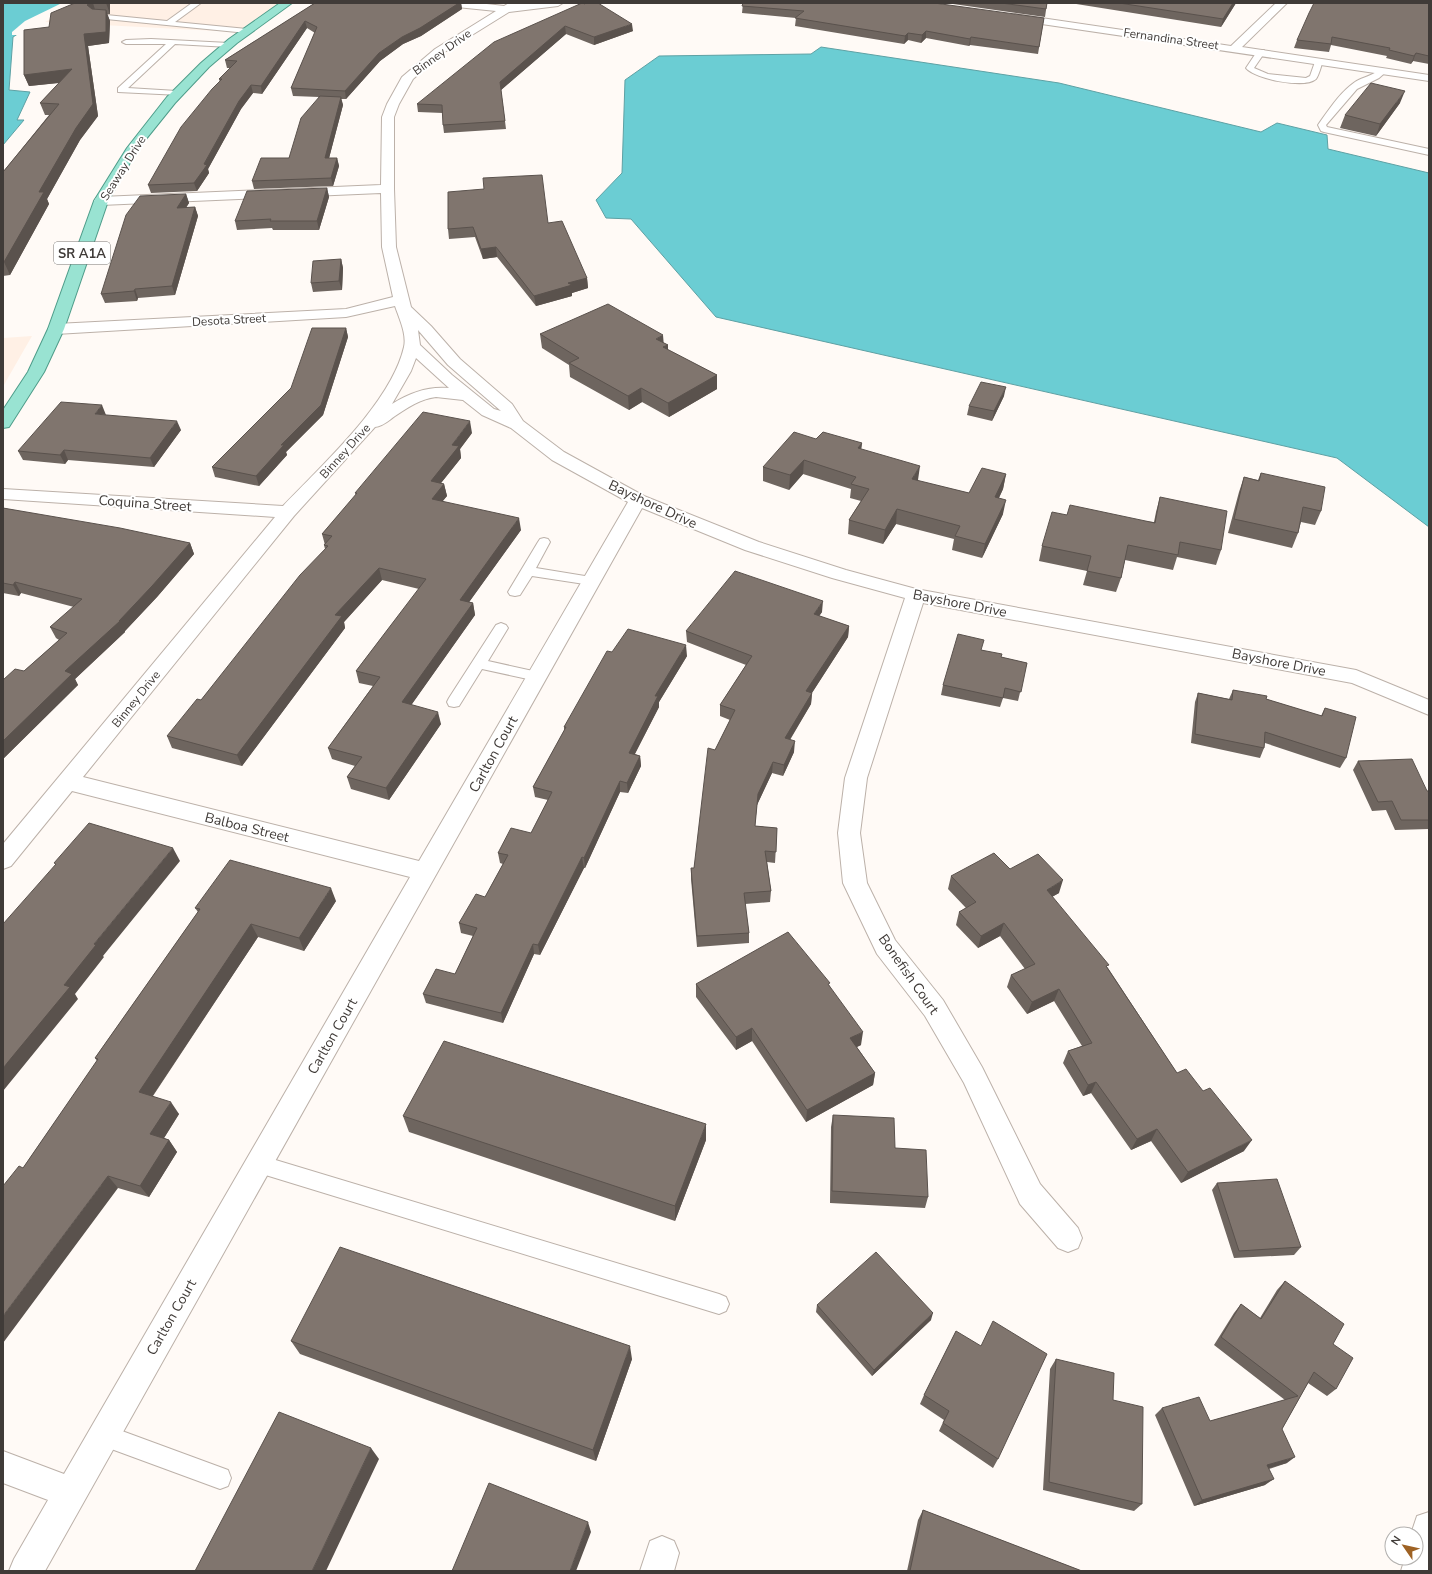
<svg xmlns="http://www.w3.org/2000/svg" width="1432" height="1574" font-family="'Nunito Sans',sans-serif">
<rect width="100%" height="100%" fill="#fffaf6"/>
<path fill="#fff0e5" d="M80 3H279L237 32 45 22Z
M32 336 9 376 3 387V338Z"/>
<path fill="#6bcdd3" stroke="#5ea1a4" d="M3 3H72L44 17 13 37 9 90 30 92 17 120H24L3 145Z
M821 47 1059 83 1261 132 1277 123 1327 135 1328 149 1429 173V527L1337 458 716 317 631 219 606 218 596 200 622 173 625 80 659 56 811 54Z"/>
<path fill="#fffaf6" d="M62 3H74L19 35H12V32L25 21Z"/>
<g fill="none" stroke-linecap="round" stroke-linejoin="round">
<defs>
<path id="lane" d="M192 3H201L175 22 247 29 251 31 247 33 96 18 92 16 96 14 167 21Z
M151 39 229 43 233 45 229 47 175 44 128 88 177 91H180V95L118 92V88L166 44H126L122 42 126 40Z
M1258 50H1264L1265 52 1254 68 1268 74 1306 78 1310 76 1316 59H1319L1323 61C1321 66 1319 75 1316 79 1305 89 1255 79 1246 68Z
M1380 69H1383L1387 71 1379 78 1357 89 1326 125 1327 127 1429 149V155L1324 132 1321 131 1318 125C1328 111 1340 92 1355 82 1363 77 1373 76 1380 69Z
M544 538 548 539 550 542 536 568 591 577 596 578 597 581 596 584 591 585 532 576 520 595 515 596 510 595 508 592 538 542 540 539Z
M501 623 506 625 508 628 488 661 542 673 544 676 542 679 537 681 482 669 459 706 454 707 449 706 447 702 449 698 496 625Z
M259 1155 719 1294 726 1297 729 1304 726 1311 719 1314 259 1173 252 1170 250 1164 252 1158Z
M103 1424 228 1470 231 1478 228 1486 220 1489 95 1443 92 1435 95 1427Z"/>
<path id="street" d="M442 3H478L504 6 509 3H521L520 4 563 3 558 6 509 12 443 53 413 79 399 104 394 117V189L396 247 411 307 431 326 460 359 512 404 523 421 564 452 644 496 759 542 846 570 916 589 1356 670 1429 700V715L1352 683 923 603 867 778 860 833 867 883 895 940 943 1000 982 1067 1040 1184 1078 1228 1082 1238 1078 1248 1068 1252 1058 1248 1020 1204 964 1083 925 1016 877 954 843 883 838 833 845 778 905 598 832 578 745 550 642 508 45 1571H9L14 1559 48 1500 3 1483V1451L64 1474 410 877 72 791 11 866 3 869V844L275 517 3 499V489L283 506C322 465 391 403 404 347 407 334 399 318 395 306L346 317 56 334 51 332 48 329 51 326 56 324 346 309 393 297 382 247 381 193 101 205 96 204 94 201 96 198 101 197 381 185 382 117 387 104 402 77 435 49 496 11 447 6ZM418 330 448 365 501 411 494 409 452 375 420 345ZM416 358 449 388C428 386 409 393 392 404L411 371ZM436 397 463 400 482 415 511 428 552 460 628 502 419 861 83 777 294 516 375 427C383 426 388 421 395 416 407 408 420 399 436 397Z
M1276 3H1287L1242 47 1429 75V81L1015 20 1010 17 1015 14 1231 46Z
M1429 1512V1571H1401L1405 1558H1416V1534H1411L1417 1516Z
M662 1536 674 1541 679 1553 674 1571H640L650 1541Z"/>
<path id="primary" d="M280 3H292L237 43 209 67 175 103 138 149 108 201 64 329 44 372 9 427 3 428V410L28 372 48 329 94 201 127 148 167 97 201 63 229 39Z"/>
</defs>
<use href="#lane" stroke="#bcb1a9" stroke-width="2"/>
<use href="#street" stroke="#bcb1a9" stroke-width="2"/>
<use href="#primary" stroke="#4e9c89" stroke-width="2"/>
<use href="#lane" fill="#fff" fill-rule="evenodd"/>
<use href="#street" fill="#fff" fill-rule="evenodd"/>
<use href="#primary" fill="#99e3d2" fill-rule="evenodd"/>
</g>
<path fill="#6e655f" d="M75 3H110V14H107L110 21 109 43 88 46 98 116 80 140 47 199 49 204 10 275 3 276V172L49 115H45L40 103 59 83 29 86 24 75 49 27Z
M315 3H461L462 9 421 36 403 44 380 61 346 99H341L343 105 329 158H337L339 166 333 186 254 189 252 181 289 158 319 97 293 96 291 88 315 33 307 28 262 94 253 93 241 109 208 169 209 173 197 191 151 193 148 185 220 82 219 79 230 68H227L225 60Z
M582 3 633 31 594 45 566 34 501 90 506 129 444 133 443 125V113L418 112 417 104Z
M743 3 1044 18 1038 54 970 45 969 46 926 38 921 43 908 40 904 44 795 26 796 18 742 13Z
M946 3H1047L1045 17Z
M1070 3H1236L1221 27Z
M1429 3V64L1413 61 1411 64 1386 58 1387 56 1331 45 1329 52 1294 48 1297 40Z
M1400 103 1376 136 1340 128 1345 115Z
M327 188 329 197 319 230H273L272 228 237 230 235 221Z
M484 189 548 223 587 278 588 288 572 293V296L536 306 497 257 483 259 475 237 449 239 448 229Z
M186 194 189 203 186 208 195 207 198 216 175 295 138 298 137 301 105 303 101 294Z
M341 259 343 268 342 290 313 292 311 283Z
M346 328 348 337 323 415 286 452 287 455 259 486 215 477 212 467 291 388Z
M540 334 664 343 668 345V350L717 375V389L669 417 642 402 629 410 570 377 569 365 542 348Z
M1004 396 992 421 967 415 969 406Z
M106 415 181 430 154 467 68 460 65 464 23 460 18 451Z
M472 433 460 449 461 458 441 483 444 484 447 496 442 501 521 530 469 602 473 603 475 615 411 705 441 724 389 800 351 789 347 777 355 766 332 759 328 748 373 686 359 683 356 671 419 589 382 580 344 622 345 628 242 766 172 748 167 736 201 700 325 549 324 545H325L322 534 356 495 355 493Z
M816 439 862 443 861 449 918 480V481L969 493 1006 474 1003 489 999 498 1003 514 982 558 952 550 954 539 896 524 883 544 848 534 849 520 861 501 850 498 851 489 803 474 789 490 763 481V467Z
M1261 473 1321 511 1315 525 1301 522 1298 533 1292 548 1228 533 1239 492 1244 477 1258 480Z
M1160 497 1221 550 1216 565 1177 557 1173 570 1125 560 1121 578 1116 592 1083 585 1087 571 1039 561 1042 546 1067 515 1154 522 1156 512Z
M3 508 190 543 194 554 157 597 125 631V632L75 679 78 685 3 759V680L24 671 59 640 56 638 50 627 74 607 21 593 19 596 3 593Z
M822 612 819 616 849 626 848 637 812 693 811 704 790 740 794 752 783 776 772 773 757 805 755 826 777 828 775 863 767 862 771 891 770 902 745 904 749 933V943L697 947 691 879V868H694L715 750 730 720 720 716V705L746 665 687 642 686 631Z
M982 650 1001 657 1027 663 1018 701 1003 698 1000 707 941 695 943 685Z
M612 652 687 656 659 702V707L635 754 640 756 641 766 628 793 620 792 585 868H584L540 955 534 954 503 1023 426 1003 423 994 455 974 473 936 461 933 459 923 485 897 503 864 500 863 498 853 531 833 548 800 535 797 533 787 564 731V727Z
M1233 690 1266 699 1321 716 1325 708 1346 758 1340 768 1265 743 1264 748 1260 758 1191 743 1195 702 1198 693 1229 699Z
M1358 761 1427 791H1429V829L1395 830 1386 810 1372 811 1353 770Z
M1010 869 1059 893 1052 897 1108 968 1177 1073 1244 1151 1181 1183 1151 1141 1131 1150 1091 1093 1083 1096 1063 1063 1068 1051 1082 1046 1054 1001 1027 1014 1007 987 1011 975 1025 969 1000 936 978 948 956 925 959 912 966 908 948 889 951 876Z
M336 901 304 951 258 937 153 1096 179 1114 164 1138 169 1140 177 1152 149 1197 118 1188 23 1168 97 1061 95 1058 198 912 195 908Z
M696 984 829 985 861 1045 857 1047 875 1073 873 1085 806 1122 752 1041 736 1050 696 997Z
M833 1115 895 1148 928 1197 925 1208 830 1203 831 1127Z
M403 1116 706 1140 675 1221 409 1132Z
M1217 1183 1301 1247 1294 1255 1234 1258 1212 1190Z
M1285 1281 1333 1344 1336 1389 1327 1396 1308 1383 1282 1429 1287 1463 1269 1469 1265 1485 1194 1506 1155 1415 1162 1408 1210 1421 1285 1400 1214 1345 1234 1313 1241 1304 1260 1318 1277 1290Z
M817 1305 931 1320 872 1376 816 1312Z
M956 1331 998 1459 993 1468 939 1431 944 1420 920 1404 924 1395Z
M291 1341 632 1359 596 1461 300 1354Z
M1056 1359 1113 1400 1142 1504 1134 1511 1043 1490 1050 1369Z
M923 1510 1082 1571H907L918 1520Z"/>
<path fill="#5a524d" d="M90 3H93L96 13 87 5Z
M106 3H110V14Z
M459 3H461L462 9 421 36 403 44 380 61 346 99 345 91 379 53 402 37Z
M1233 3H1236L1221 27 1223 19Z
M106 10 110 21 109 43 88 46 98 116 80 140 47 199 49 204 10 275 4 262 39 192 84 34Z
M305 21 307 28 262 94 261 86Z
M632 24 633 31 594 45V37Z
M565 26 566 34 501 90 500 82Z
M926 31V38L921 43 922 35Z
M908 33V40L904 44 905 36Z
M971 37 970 45 969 46 970 39Z
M1416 53 1413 61 1411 64 1414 56Z
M72 69 76 81 29 86 24 75Z
M251 85 253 93 241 109 208 169 209 173 197 191 194 183 239 101Z
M1405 91 1400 103 1376 136 1380 124Z
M341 97 343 105 327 166 325 158Z
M337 158 339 166 333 186 331 178Z
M327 188 329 197 319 230 317 221Z
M186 194 189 203 179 217 177 208Z
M195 207 198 216 175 295 172 286Z
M496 247 497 257 483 259 481 249Z
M341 259 343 268 342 290 339 281Z
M587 278 588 288 572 293V296L536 306 534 296 568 283Z
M135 289 138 298 137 301 134 291Z
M346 328 348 337 323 415 286 452 287 455 259 486 256 476 281 445Z
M663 335 664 347 668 345V359L656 339Z
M717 375V389L669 417 668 403Z
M1006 387 1004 396 992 421 994 411Z
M641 388 642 402 629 410 628 396Z
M102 405 106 415 95 414Z
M177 421 181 430 154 467 150 458Z
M470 421 472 433 460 449 461 458 433 493 431 481 452 445Z
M862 443 860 458 858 448Z
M64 450 68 460 65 464 60 455Z
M804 460 803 474 789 490 790 475Z
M920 466 918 480 910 493 912 479Z
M1006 474 1003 489 992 512 995 497Z
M444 484 447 496 435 511 432 499Z
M1006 500 1003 514 982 558 985 544Z
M897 509 896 524 883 544 885 530Z
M519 518 521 530 462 612 460 600Z
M190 543 194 554 157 597 125 631V632L75 679 78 685 3 759V741L65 671 119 621Z
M379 568 382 580 344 622 345 628 242 766 237 755 335 615Z
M15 582 21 593 19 596 13 585Z
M823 601 822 612 813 625 814 614Z
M473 603 475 615 405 714 402 702Z
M849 626 848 637 806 702V691Z
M686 645 687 656 659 702V707L630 763 629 753 655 696Z
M812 693 811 704 784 749 785 738Z
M438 712 441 724 389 800 386 788Z
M795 741 794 752 783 776 784 765Z
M640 756 641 766 628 793 627 783Z
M773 762 772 773 757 805 754 837 758 794Z
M620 781V792L585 868 584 858Z
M173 848 180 861 103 956 104 957 75 994 78 999 3 1091V1068L94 944Z
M582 857 584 868 540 955 538 945Z
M1063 880 1059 893 1042 902 1047 890Z
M331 888 336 901 304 951 299 938Z
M1004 923 1000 936 978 948 981 936Z
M251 924 258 937 147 1104 139 1092Z
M533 944 534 954 503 1023 501 1013Z
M1059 989 1054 1001 1027 1014 1032 1002Z
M752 1028V1041L736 1050V1037Z
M863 1032 861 1045 848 1051 850 1038Z
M875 1073 873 1085 806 1122 807 1110Z
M1096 1082 1091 1093 1083 1096 1088 1085Z
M171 1102 179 1114 159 1146 150 1134Z
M706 1124V1140L675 1221V1206Z
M1157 1129 1151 1141 1131 1150 1137 1139Z
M169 1140 177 1152 149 1197 140 1186Z
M1252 1140 1244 1151 1181 1183 1188 1172Z
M108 1176 118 1188 3 1343V1316Z
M933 1313 931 1320 872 1376 874 1370Z
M630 1346 632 1359 596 1461 593 1450Z
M371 1448 379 1459 326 1571H312Z
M1295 1457 1287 1463 1259 1471 1267 1465Z
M1274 1479 1265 1485 1194 1506 1202 1500Z
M588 1522 591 1532 576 1571H570Z"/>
<path fill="#80756e" stroke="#5a524d" d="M75 3H90L87 5 92 9 106 10V32L84 34 93 104 76 128 39 192H44L4 262 3 263V172L59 104 40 103 72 69 24 75V30L49 27 51 13Z
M315 3H459L420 28 402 37 379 53 345 91 291 88 317 27 305 21 261 86 251 85 239 101 204 164 207 165 194 183 148 185 181 127 212 89 222 79H219L237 61 225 60Z
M582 3H584V4L587 3H598L632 24 594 37 565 26 500 82 505 121 443 125 442 105 417 104 494 42Z
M743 3H934L1044 18 1039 47 971 37 970 39 926 31 922 35 908 33 905 36 795 18 804 11 742 6Z
M1001 3H1047L1046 9Z
M1119 3H1233L1223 19Z
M1314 3H1429V56L1416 53 1414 56 1389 50 1390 48 1332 37 1331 44 1297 40 1309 13Z
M1371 83 1405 91 1380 124 1345 115Z
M320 96 341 97 325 158H337L331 178 252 181 261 158H289L301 118Z
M542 175 548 223 562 221 587 278 568 283 572 285 534 296 496 247 481 249 473 227 448 229V192L484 189 483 178Z
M327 188 317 221H270L271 219 235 221 247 191Z
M186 194 177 208 195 207 172 286 135 289 134 291 101 294 126 215 140 196Z
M341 259 339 281 311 283 313 261Z
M608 304 663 335 656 339 668 345 663 347 717 375 668 403 641 388 628 396 569 363 579 358 540 334Z
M312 328H346L321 405 281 445H284L256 476 212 467 291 388Z
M981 382 1006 387 994 411 969 406Z
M61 402 102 405 95 414 177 421 150 458 64 450 60 455 18 451Z
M423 412 470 421 452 445 459 446 431 481 444 484 432 499 519 518 460 600 473 603 402 702 438 712 386 788 347 777 362 757 328 748 380 677 356 671 426 579 379 568 335 615 342 616 237 755 167 736 197 699 201 700 300 575 328 546 324 545 332 536 322 534 357 493H355Z
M794 432 816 439 823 432 862 443 858 448 920 466 912 479 969 493 982 468 1006 474 995 497 1006 500 985 544 955 536 960 526 897 509 885 530 849 520 869 489 851 484 856 477 804 460 790 475 763 467Z
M1261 473 1325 487 1321 511 1303 507 1298 533 1234 519 1244 477 1259 481Z
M1160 497 1227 511 1221 550 1180 542 1178 555 1128 545 1121 578 1087 571 1091 556 1042 546 1052 512 1067 515 1070 505 1155 523Z
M3 508 120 528 190 543 152 586 119 621H120L65 671 72 674 3 741V680L15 669 24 671 67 633 50 627 82 599 15 582 13 585 3 583Z
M735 571 823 601 814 614 849 626 806 691 812 693 785 738 795 741 784 765 773 762 758 794 755 826 777 828 776 852 765 851 771 891 744 893 749 933 697 936 691 868H694L708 748 715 750 735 710 720 705 752 656 686 631Z
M628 629 686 645 655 696H658L629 753 640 756 627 783 620 781 584 858 582 857 538 945 533 944 501 1013 423 994 436 969 455 974 477 928 459 923 476 894 485 897 508 855 498 853 511 828 531 833 552 792 533 787 566 727H564L607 651 612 652Z
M958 634 984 640 981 650 1002 654 1001 657 1027 663 1021 692 1005 688 1003 698 943 685Z
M1233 690 1267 696 1266 699 1322 716 1325 708 1356 717 1346 758 1265 732 1264 748 1195 734 1198 693 1232 700Z
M1412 759 1427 791H1429V820H1401L1392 801 1378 802 1358 761Z
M89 823 173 848 94 944 96 945 64 985 70 987 3 1068V924L56 864 54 863Z
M994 853 1010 869 1038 854 1063 880 1047 890 1109 965 1106 966 1177 1073 1186 1069 1203 1091 1210 1088 1252 1140 1188 1172 1157 1129 1137 1139 1096 1082 1088 1085 1068 1051 1092 1043 1059 989 1032 1002 1011 975 1035 964 1004 923 981 936 959 912 976 902 951 876Z
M230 860 331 888 299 938 251 924 139 1092 171 1102 150 1134 169 1140 140 1186 108 1176 3 1316V1186L19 1166 23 1168 98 1059 95 1058 200 909 195 908Z
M788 932 830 983 828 984 863 1032 850 1038 875 1073 807 1110 752 1028 736 1037 696 984Z
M444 1041 706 1124 675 1206 403 1116Z
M833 1115 894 1118 895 1148 926 1150 928 1197 832 1191Z
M1277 1179 1301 1247 1239 1251 1217 1183Z
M340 1247 630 1346 593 1450 291 1341Z
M876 1252 933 1313 874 1370 817 1305Z
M1285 1281 1344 1324 1333 1344 1353 1358 1336 1389 1314 1372 1282 1429 1295 1457 1267 1465 1274 1479 1202 1500 1162 1408 1199 1397 1210 1421 1298 1396 1221 1337 1241 1304 1261 1319Z
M993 1321 1047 1354 998 1459 943 1423 949 1411 924 1395 956 1331 981 1346Z
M1056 1359 1114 1373 1113 1400 1143 1407 1142 1504 1049 1482Z
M279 1412 371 1448 312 1571H195Z
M489 1483 588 1522 570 1571H452Z
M923 1510 1082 1571H910Z"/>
<g text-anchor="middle" stroke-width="4" stroke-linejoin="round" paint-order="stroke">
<g font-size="12" fill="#403b38" stroke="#fff">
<text transform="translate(1171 39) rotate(8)" y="4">Fernandina Street</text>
<text transform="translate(442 52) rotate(-36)" y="4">Binney Drive</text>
<text transform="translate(123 168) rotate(-58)" y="4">Seaway Drive</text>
<text transform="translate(229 320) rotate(-3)" y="4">Desota Street</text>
<text transform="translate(345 451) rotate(-48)" y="4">Binney Drive</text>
<text transform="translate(136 699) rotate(-51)" y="4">Binney Drive</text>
</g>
<rect fill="#fff" stroke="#797674" stroke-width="1" x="54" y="242" width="56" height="22" rx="3"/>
<g font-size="13" font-weight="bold" fill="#403b38">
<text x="82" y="258">SR A1A</text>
</g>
<g font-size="14" fill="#403b38" stroke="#fff">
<text transform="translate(145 503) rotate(4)" y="5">Coquina Street</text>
<text transform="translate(653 504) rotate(25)" y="5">Bayshore Drive</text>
<text transform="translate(960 603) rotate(11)" y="5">Bayshore Drive</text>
<text transform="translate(1279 662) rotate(11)" y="5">Bayshore Drive</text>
<text transform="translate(493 754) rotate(-61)" y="5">Carlton Court</text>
<text transform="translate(247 827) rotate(14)" y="5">Balboa Street</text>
<text transform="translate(909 974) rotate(55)" y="5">Bonefish Court</text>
<text transform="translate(332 1036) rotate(-60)" y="5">Carlton Court</text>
<text transform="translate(171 1317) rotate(-60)" y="5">Carlton Court</text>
</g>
</g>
<rect width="1432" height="1574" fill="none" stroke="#403b38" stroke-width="8"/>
<g transform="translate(1404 1546) rotate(304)"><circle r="19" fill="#ffffff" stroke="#b3b1af"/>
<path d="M0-3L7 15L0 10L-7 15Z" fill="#9e6224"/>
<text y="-6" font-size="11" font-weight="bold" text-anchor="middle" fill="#403b38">N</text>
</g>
</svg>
